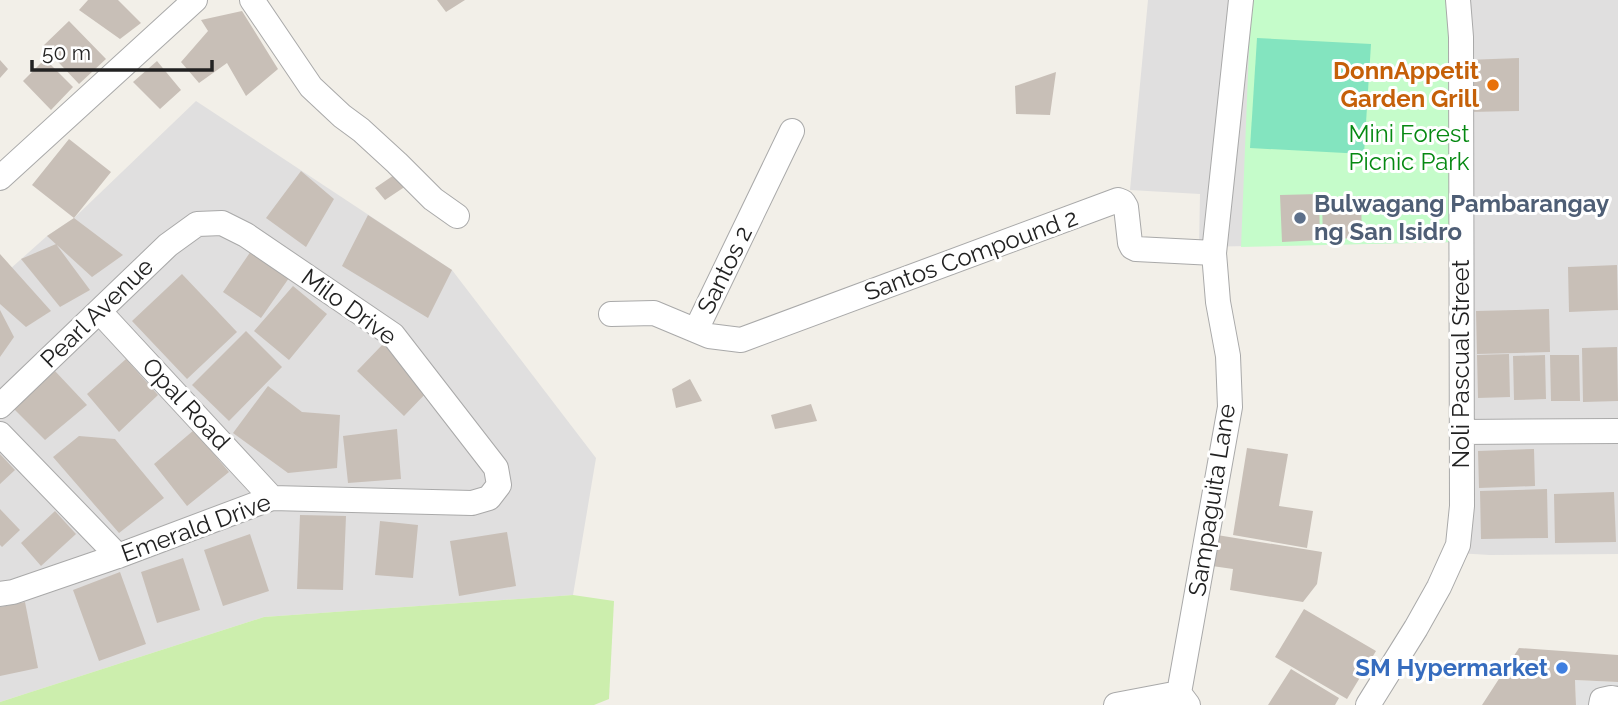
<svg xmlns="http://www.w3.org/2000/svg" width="1618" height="705" font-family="Raleway,sans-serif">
<rect width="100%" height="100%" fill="#f2efe8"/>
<path fill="#e0dfdf" d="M1148 0H1618V554L1490 555 1457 553 1458 242 1199 247 1200 194 1130 190Z
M196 101 452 270 596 458 573 595 264 617 0 702V278L47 236 74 218Z"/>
<path fill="#cceead" d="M573 595 614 601 609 699 594 705H0V702L264 617Z"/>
<path fill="#c5fcca" d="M1251 0H1447L1458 242 1241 247Z"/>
<path fill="#83e4bf" d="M1257 38 1371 44 1364 154 1250 148Z"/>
<path fill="#e2e2e2" d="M1575 680 1618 682V705H1576Z"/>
<path fill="#c8bfb7" d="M88 0H118L141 23 120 39 79 10Z
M437 0H465L446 12Z
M242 11 278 69 246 96 227 63 199 83 181 62 208 31 201 20Z
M69 21 106 59 79 84 43 46Z
M1519 58V111L1468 112 1467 60Z
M45 59 73 87 51 110 23 81Z
M0 60 8 69 0 78Z
M157 61 181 90 160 109 133 82Z
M1056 72 1050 115 1016 114 1015 86Z
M69 139 111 172 74 218 32 185Z
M301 171 334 199 306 247 266 218Z
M397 173 406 186 385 200 375 188Z
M1319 194 1320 240 1282 242 1280 195Z
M1361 199 1362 238 1323 239 1322 201Z
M368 215 452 270 428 318 342 266Z
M74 218 123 255 92 277 47 236Z
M56 244 90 290 60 307 21 259Z
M251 251 289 278 261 318 223 292Z
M0 254 51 311 26 327 0 304Z
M1617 265 1618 310 1569 312 1568 267Z
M182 274 237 332 187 379 132 321Z
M293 286 327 314 289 360 254 331Z
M1549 309 1550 352 1477 354 1476 311Z
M0 310 14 337 0 357Z
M246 331 282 367 229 421 192 385Z
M384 343 431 388 404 416 357 371Z
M1617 347 1618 401 1583 402 1582 348Z
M1509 354 1510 397 1478 398 1477 355Z
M1545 355 1546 399 1514 400 1513 356Z
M1550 355H1579L1580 401H1551Z
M126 359 158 395 119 432 87 394Z
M55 371 87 405 45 440 14 409Z
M690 379 702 401 676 408 672 389Z
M268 386 302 412 340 415 337 468 288 473 233 433Z
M811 404 817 421 775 429 771 415Z
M397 429 401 479 348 483 343 436Z
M194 430 229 472 187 506 154 464Z
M79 436 115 439 164 498 119 533 53 457Z
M1247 448 1288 454 1279 506 1313 511 1307 548 1233 535Z
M1534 449 1535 486 1479 488 1478 451Z
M0 454 15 470 0 484Z
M1547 489 1548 538 1481 539 1480 491Z
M1614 492 1616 542 1555 543 1554 494Z
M0 509 20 530 2 547 0 545Z
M55 511 76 534 41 566 21 543Z
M300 515 346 516 343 590 297 589Z
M380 521 418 525 413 578 375 575Z
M507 532 516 586 459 596 450 541Z
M250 534 269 591 223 606 204 550Z
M1217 535 1322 552 1317 584 1303 602 1230 590 1233 569 1212 566Z
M183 558 200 610 157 623 141 572Z
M120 572 146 644 99 661 73 590Z
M25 602 38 668 0 676V607Z
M1304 609 1376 651 1347 699 1275 657Z
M1519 648 1618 655V682L1575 680 1576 705H1482Z
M1291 669 1339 698 1335 705H1268Z"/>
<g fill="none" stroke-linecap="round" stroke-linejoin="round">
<defs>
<path id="minor" d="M252 0 311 87 342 116 361 130 397 163 433 199 457 216
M0 178 195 0
M99 311 272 498
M611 314 654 313 709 336 741 340 1118 200 1123 202 1126 207 1130 243 1132 247 1136 249 1214 253
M696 330 792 131
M0 406 168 245 197 224 222 223 246 235 393 335 496 468 499 485 489 498 472 503 272 498 118 556 13 592 0 594
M1461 432 1618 431
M0 434 118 556
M1116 705 1179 693
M1188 705 1179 693 1230 407 1228 356 1218 302 1214 253 1241 0
M1368 705 1416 628 1439 587 1458 545 1462 506 1461 37 1458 0
M1601 705 1602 700 1611 698 1618 699"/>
</defs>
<use href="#minor" stroke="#a9a9a9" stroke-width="26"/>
<use href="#minor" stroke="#fff" stroke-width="24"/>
</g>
<circle fill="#e8710a" stroke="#fff" stroke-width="2.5" cx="1493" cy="85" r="7"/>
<circle fill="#5c6f8a" stroke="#fff" stroke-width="2.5" cx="1300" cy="218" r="7"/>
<circle fill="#3f7fe0" stroke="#fff" stroke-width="2.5" cx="1562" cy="668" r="7"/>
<g text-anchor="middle" stroke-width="6" stroke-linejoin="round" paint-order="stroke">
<g font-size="24" font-weight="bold" fill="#c56008" stroke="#fff" text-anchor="end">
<text x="1479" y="79">DonnAppetit<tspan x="1479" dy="28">Garden Grill</tspan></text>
</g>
<g font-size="24" fill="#068912" stroke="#fff">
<text x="1409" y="142">Mini Forest<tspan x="1409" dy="28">Picnic Park</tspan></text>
</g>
<g font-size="24" font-weight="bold" fill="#4e5e75" stroke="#fff" text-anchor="start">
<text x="1314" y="212">Bulwagang Pambarangay<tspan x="1314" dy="28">ng San Isidro</tspan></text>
</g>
<g font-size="24" fill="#222" stroke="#fff">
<text transform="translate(971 255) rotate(-20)" y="8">Santos Compound 2</text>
<text transform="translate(725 270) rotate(-64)" y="8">Santos 2</text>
<text transform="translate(349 307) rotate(36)" y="8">Milo Drive</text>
<text transform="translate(97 313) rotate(-44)" y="8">Pearl Avenue</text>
<text transform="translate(1461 364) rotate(-90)" y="8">Noli Pascual Street</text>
<text transform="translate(186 404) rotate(47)" y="8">Opal Road</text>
<text transform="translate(1212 500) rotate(-81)" y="8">Sampaguita Lane</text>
<text transform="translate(196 528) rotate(-20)" y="8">Emerald Drive</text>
</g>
<g font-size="24" font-weight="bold" fill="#366cbe" stroke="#fff" text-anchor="end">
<text x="1548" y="676">SM Hypermarket</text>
</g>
</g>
<path d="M32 60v10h180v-10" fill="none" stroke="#222222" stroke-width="3.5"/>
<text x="42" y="60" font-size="21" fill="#222222" stroke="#ffffff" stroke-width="5" paint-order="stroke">50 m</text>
</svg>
